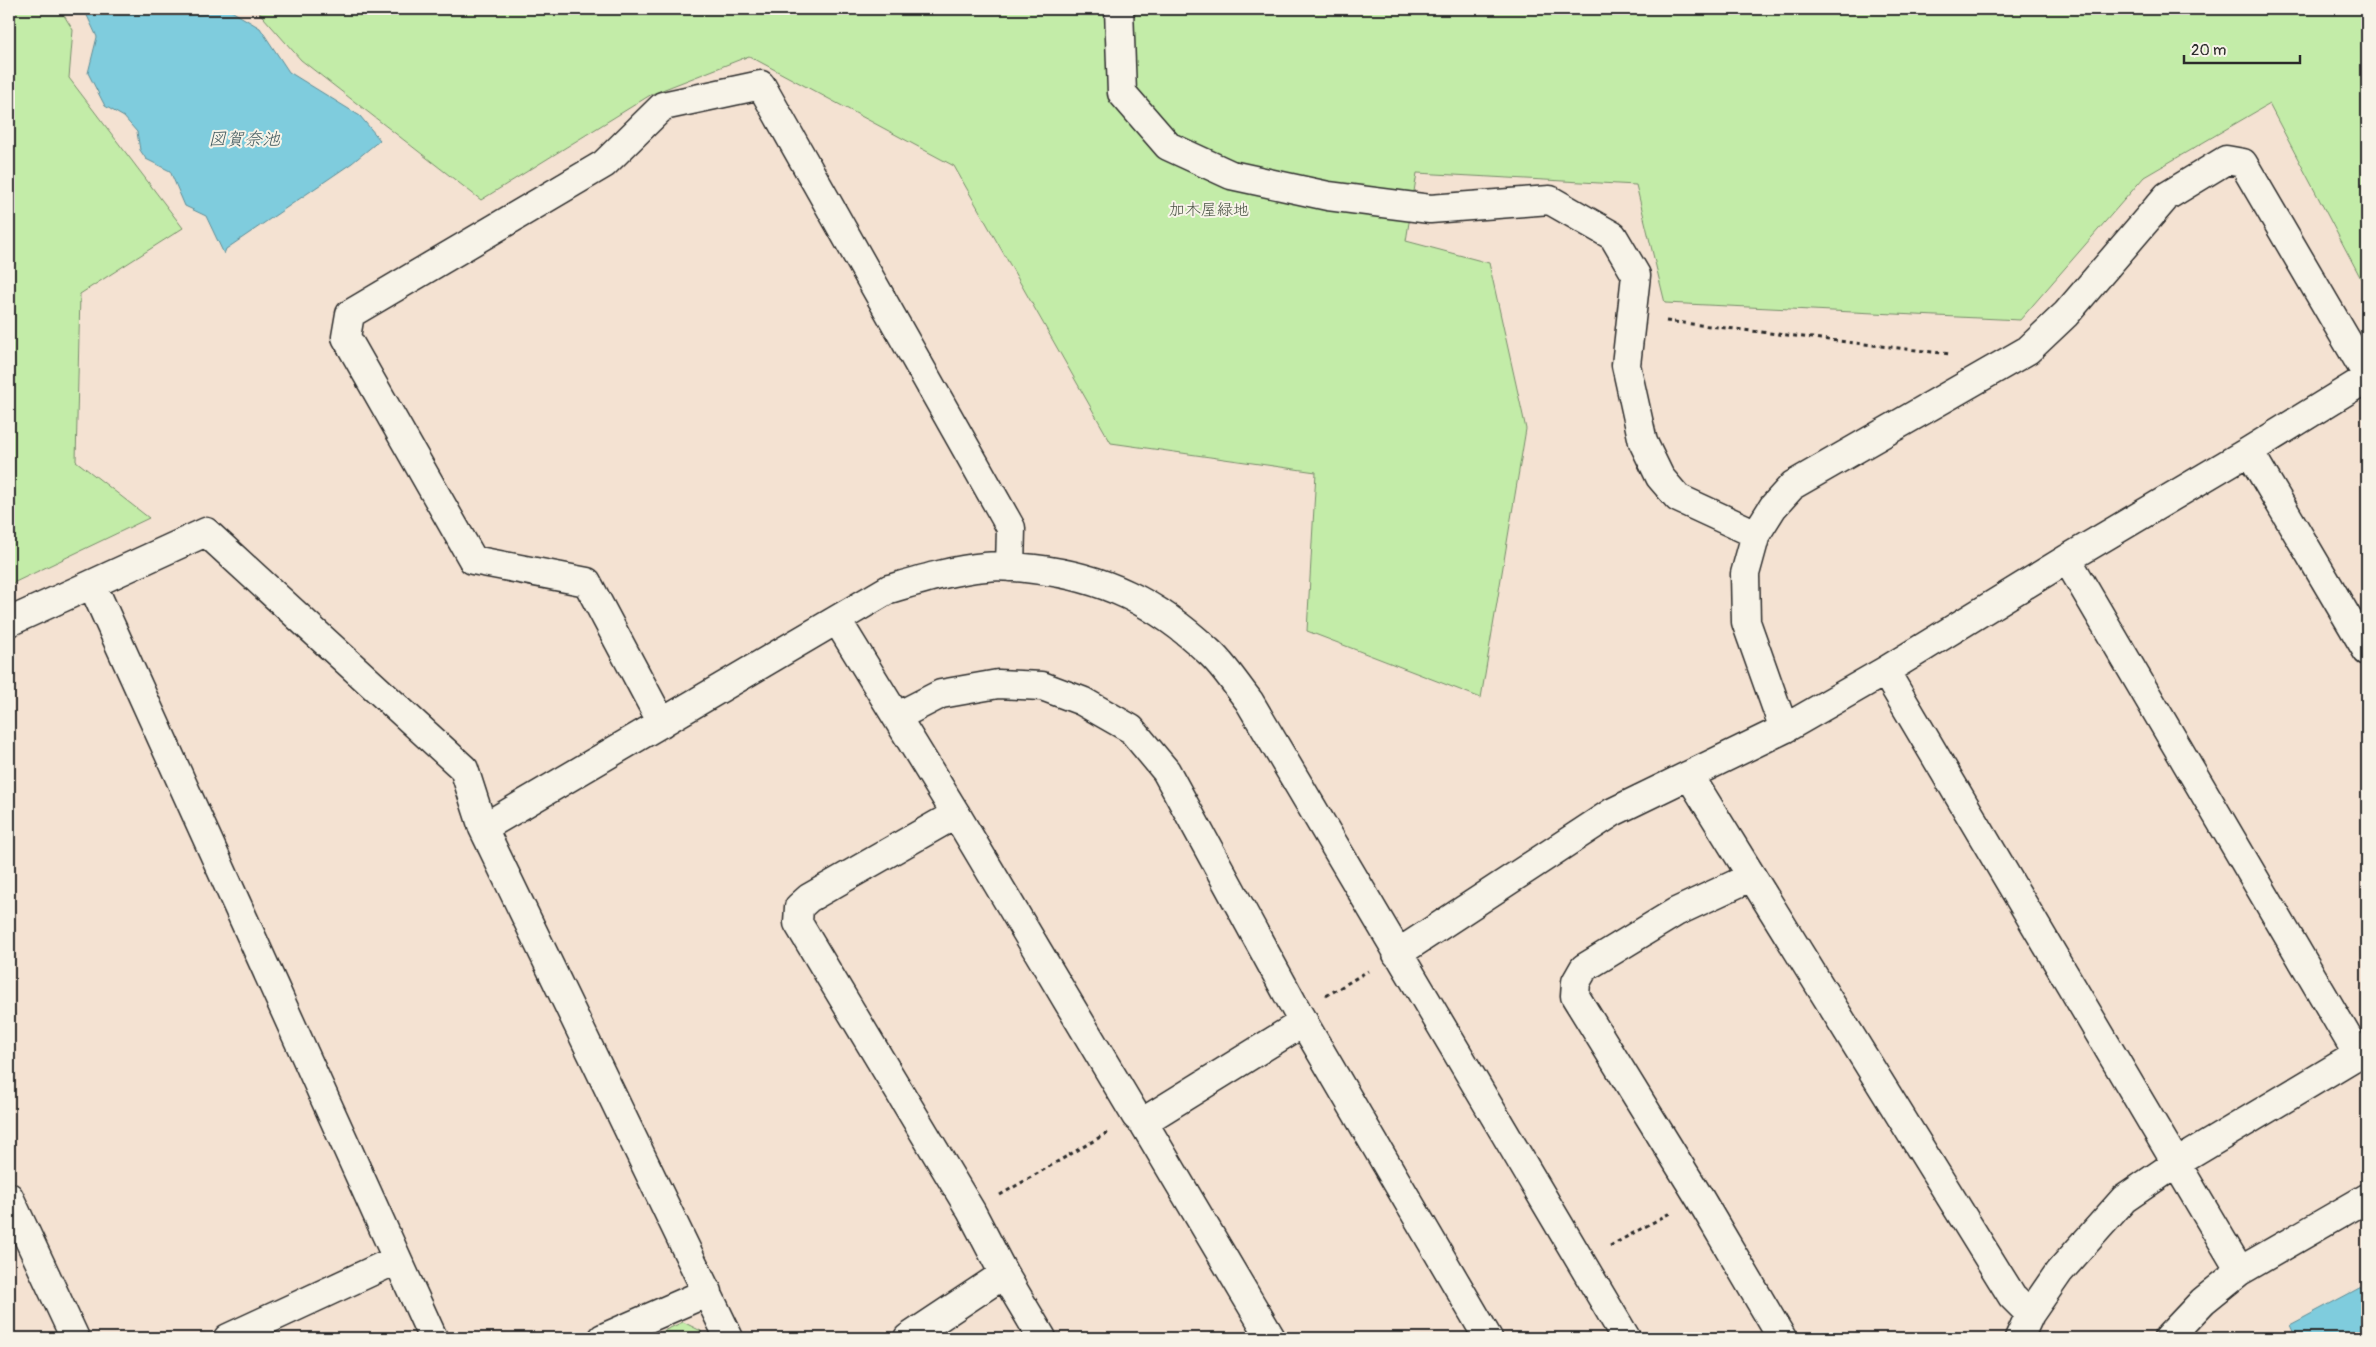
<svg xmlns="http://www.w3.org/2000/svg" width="2376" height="1347" font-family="Pangolin,'Klee One',sans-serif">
<rect width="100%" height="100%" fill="#f4e2d2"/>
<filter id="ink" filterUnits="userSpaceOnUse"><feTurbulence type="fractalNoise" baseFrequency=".02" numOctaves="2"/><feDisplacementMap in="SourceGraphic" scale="10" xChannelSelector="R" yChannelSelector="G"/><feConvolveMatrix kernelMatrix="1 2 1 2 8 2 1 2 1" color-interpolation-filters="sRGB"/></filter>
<g filter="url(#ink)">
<path fill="#c3eca8" stroke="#778c6a" d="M9 9H60L73 30 69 78 183 228 80 294 76 461 149 518 9 585Z
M256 9H2367V290L2269 104 2144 177 2020 320 1665 303 1636 185 1417 173 1406 241 1489 263 1526 429 1481 698 1307 631 1316 472 1111 443 954 166 749 56 652 94 481 200 301 60Z
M683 1322 701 1331 704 1338H648Z"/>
<path fill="#7fccdd" stroke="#5d8c96" d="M84 9H228L260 28 289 72 360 116 380 140 352 163 226 249 224 254 206 216 185 206 170 171 146 159 140 150 137 132 124 117 105 106 88 73 97 37Z
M2367 1284V1338H2296L2290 1325Z"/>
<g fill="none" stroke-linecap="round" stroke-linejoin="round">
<defs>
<path id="minor" d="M1119 9 1122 93 1168 146 1231 175 1328 196 1430 209 1550 200 1613 236 1636 275 1626 365 1643 442 1660 477 1678 498 1756 534
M2249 451 2367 651
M2067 559 2358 1055
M92 584 433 1338
M837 620 956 814 1136 1116 1143 1122 1271 1338
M9 622 206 532 464 769 483 828 729 1338
M1885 671 2240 1271
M898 716 941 694 998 684 1042 686 1082 701 1131 729 1166 771 1298 1013 1488 1338
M662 723 587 582 473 560 346 337 350 314 604 164 663 106 761 85 1011 528 1010 567
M1784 729 1746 622 1745 574 1756 534 1773 507 1793 485 2028 350 2066 314 2167 196 2226 160 2243 163 2367 375
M1689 775 2012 1296 2030 1314
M956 814 809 898 799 907 798 923 971 1211 1004 1274 1042 1338
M483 828 889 589C920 580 952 570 985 567 1001 565 1018 567 1034 569 1104 577 1157 603 1208 651 1224 665 1236 685 1249 701L1626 1338
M1751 877 1676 912 1584 968 1576 982 1575 996 1699 1197 1782 1338
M1397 954 1613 812 1784 729 1885 671 2067 559 2249 451 2367 378
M1143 1122 1304 1022
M9 1197 75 1338
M228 1338 396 1260
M603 1338 708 1292
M908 1338 1004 1274
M2019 1338 2030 1314 2059 1272 2124 1199 2175 1164 2367 1049
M2168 1338 2203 1301 2240 1271 2367 1198"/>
</defs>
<use href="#minor" stroke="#2b2b2b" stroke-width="31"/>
<path stroke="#2b2b2b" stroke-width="3" stroke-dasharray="4 4" stroke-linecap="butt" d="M1666 321 1950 354
M1326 996 1368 971
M1000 1195 1107 1133
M1610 1246 1670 1213"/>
<use href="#minor" stroke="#f7f3e8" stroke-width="28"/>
</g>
</g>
<g text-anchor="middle" stroke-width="4" stroke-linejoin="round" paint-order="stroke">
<g font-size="16" fill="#495244" stroke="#f7f3e8">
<text x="1209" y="215">加木屋緑地</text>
</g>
<g font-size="18" font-style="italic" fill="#445b60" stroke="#f7f3e8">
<text x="244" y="145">図賀奈池</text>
</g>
</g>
<rect width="2376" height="1347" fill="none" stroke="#f7f3e8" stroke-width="30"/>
<rect x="15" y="15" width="2346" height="1317" fill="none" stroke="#2b2b2b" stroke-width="2" filter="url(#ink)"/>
<path d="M2184 55v8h116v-8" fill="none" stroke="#2b2b2b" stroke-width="2.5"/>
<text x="2191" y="55" font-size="15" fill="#2b2b2b" stroke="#f7f3e8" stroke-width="4" paint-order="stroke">20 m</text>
</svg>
